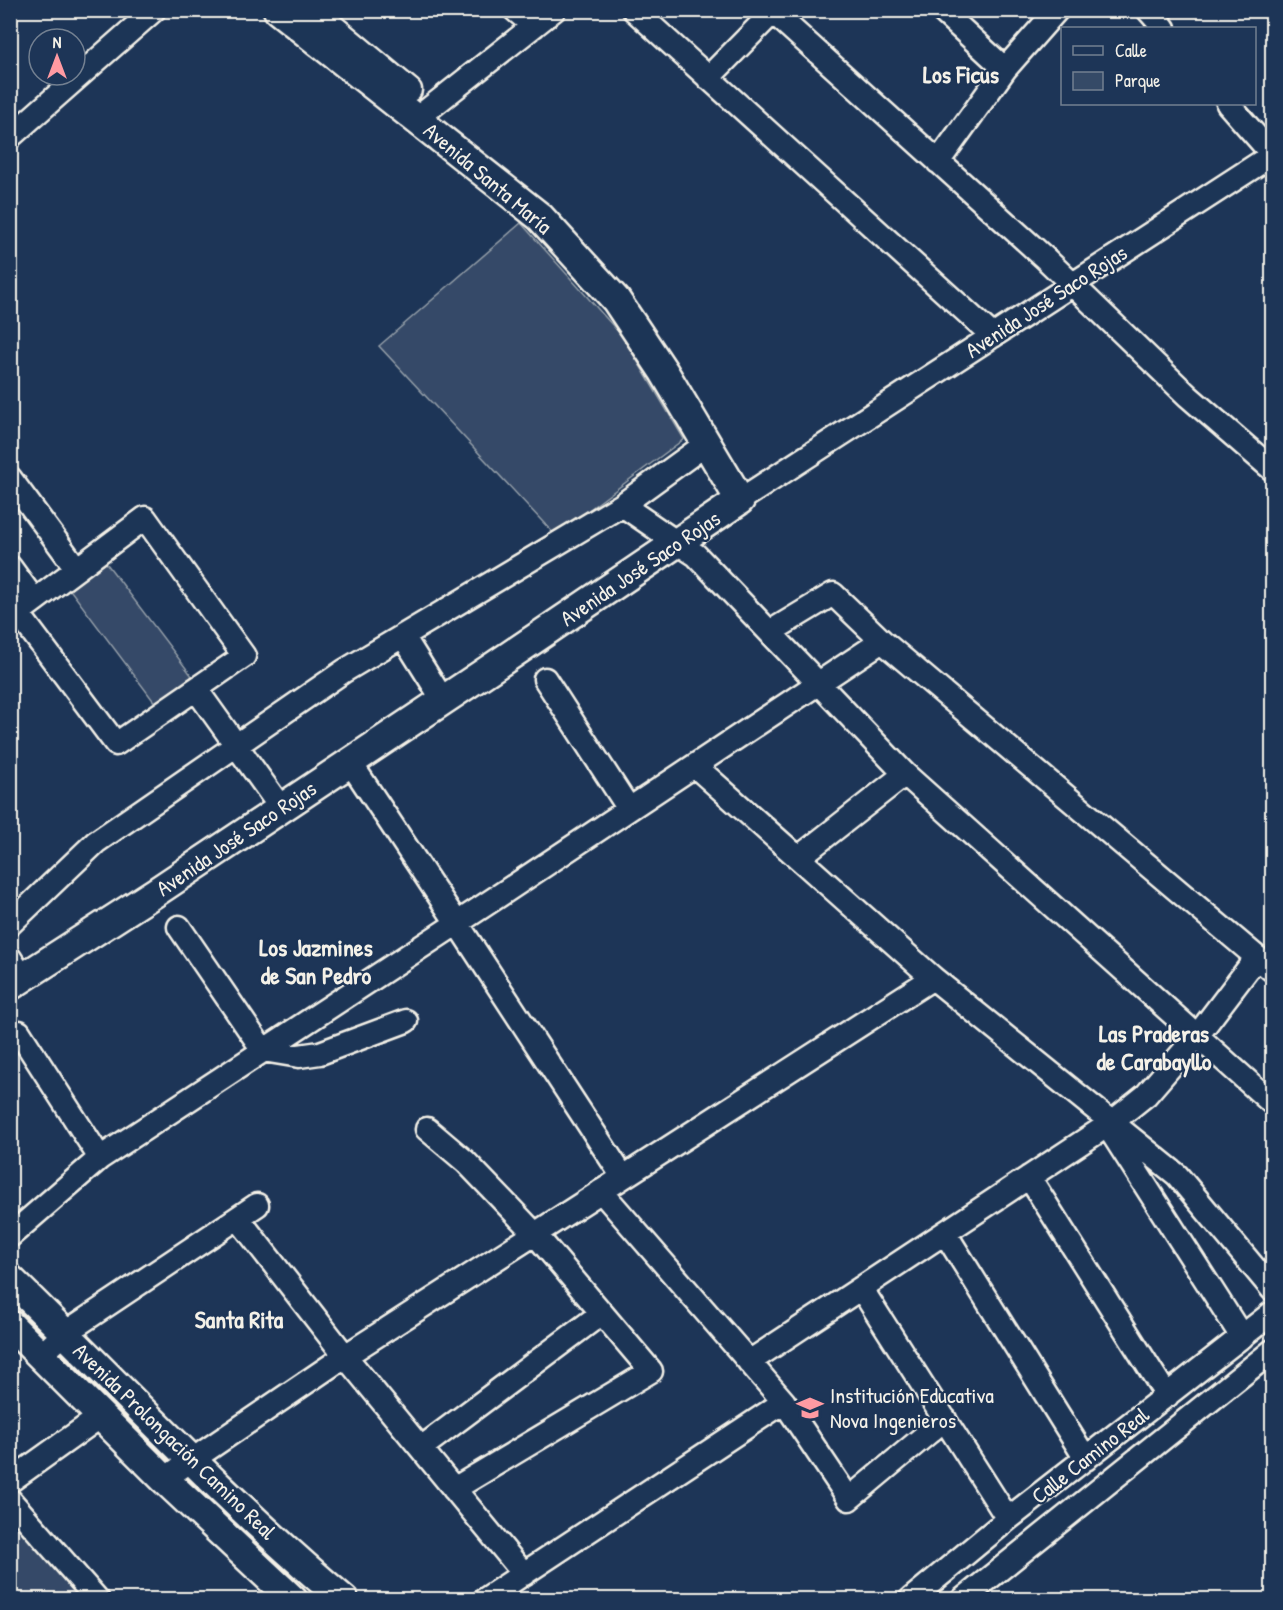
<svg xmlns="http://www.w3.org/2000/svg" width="1283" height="1610" font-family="'Patrick Hand',sans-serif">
<rect width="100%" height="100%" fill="#1d3557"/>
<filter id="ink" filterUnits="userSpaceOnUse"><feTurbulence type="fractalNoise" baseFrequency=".0167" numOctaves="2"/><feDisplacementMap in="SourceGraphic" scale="12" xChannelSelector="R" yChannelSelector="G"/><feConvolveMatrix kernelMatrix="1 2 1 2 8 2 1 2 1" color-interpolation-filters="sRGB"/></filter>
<g filter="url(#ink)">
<path fill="#354a67" stroke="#949ea8" stroke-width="1.5" d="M521 223 623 337 684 439 555 535 379 346Z
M104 560 192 676 155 703 68 587Z
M11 1516 85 1599H11Z"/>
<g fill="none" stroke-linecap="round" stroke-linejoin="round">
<defs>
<path id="minor" d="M314 10 410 90
M515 10 534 26
M634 10 993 336
M941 10 1005 69
M1148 10 1164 28
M708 78 773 12 1046 259 1188 396 1272 469
M1228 104 1272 154
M416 119 554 10
M10 137 154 10
M938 162 1005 69 1057 10
M10 478 77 569
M740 500 1272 155
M622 505 676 542 696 555 905 774 1272 1103
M145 518 244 656 116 744 18 613Z
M10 567 34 600
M770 632 833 594 882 641 1272 970
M403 636 443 700
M545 679 629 809
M196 689 281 808
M350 762 457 923 623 1177
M695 766 933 978 1177 1175 1272 1289
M798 858 905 774
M10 924 96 842 344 671 622 505 706 444
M179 927 263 1050 299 1056 320 1053 406 1021
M10 958 23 978
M19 1032 100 1158
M427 1129 466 1162 535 1234 651 1371 454 1489
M1110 1130 1242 1337
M1029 1177 1167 1396
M601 1191 784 1402 849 1499 945 1419
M238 1218 345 1356 524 1574
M945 1233 1086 1459
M10 1236 100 1158 497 897 882 641
M861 1288 1008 1519
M41 1355 65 1333 257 1205
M749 1362 1111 1123 1146 1095 1197 1036 1257 957
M421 1448 602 1313
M164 1479 345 1356 933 978
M10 1481 101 1416
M10 1500 98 1600
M484 1600 784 1402
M910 1600 1008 1519 1272 1313
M962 1600 1272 1351"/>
<path id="major" d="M10 986 156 892 493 667 740 500 664 372 616 300 540 217 278 10
M10 1279C121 1387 225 1500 344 1600
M10 1325 164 1479 293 1600"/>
</defs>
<use href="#minor" stroke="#f4f1e8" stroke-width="27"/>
<use href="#major" stroke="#f4f1e8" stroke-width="33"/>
<use href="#minor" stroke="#1d3557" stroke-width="22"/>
<use href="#major" stroke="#1d3557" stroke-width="28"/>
</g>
</g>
<defs>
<symbol id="school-bare" viewBox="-9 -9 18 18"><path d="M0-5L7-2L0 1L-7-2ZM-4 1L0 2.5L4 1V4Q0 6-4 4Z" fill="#ff9aa2" stroke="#1d3557" stroke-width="2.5" paint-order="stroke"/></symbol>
</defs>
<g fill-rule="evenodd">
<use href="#school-bare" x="791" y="1389" width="38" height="38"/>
</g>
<g text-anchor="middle" stroke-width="4.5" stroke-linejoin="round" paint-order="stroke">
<g font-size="22" fill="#f4f1e8" stroke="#1d3557">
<text transform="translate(488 178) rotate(40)" y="8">Avenida Santa María</text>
<text transform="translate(1046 301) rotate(-33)" y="8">Avenida José Saco Rojas</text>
<text transform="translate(640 568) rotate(-34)" y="8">Avenida José Saco Rojas</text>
<text transform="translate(236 838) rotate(-34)" y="8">Avenida José Saco Rojas</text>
<text transform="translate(175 1441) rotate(44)" y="8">Avenida Prolongación Camino Real</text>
<text transform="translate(1090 1455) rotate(-38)" y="8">Calle Camino Real</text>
</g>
<g font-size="22" fill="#f4f1e8" stroke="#1d3557" text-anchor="start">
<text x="830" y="1403">Institución Educativa<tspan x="830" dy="25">Nova Ingenieros</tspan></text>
</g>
<g font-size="24" font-weight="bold" fill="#f4f1e8" stroke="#1d3557">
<text x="961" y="83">Los Ficus</text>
<text x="316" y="956">Los Jazmines<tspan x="316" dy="28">de San Pedro</tspan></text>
<text x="1154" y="1042">Las Praderas<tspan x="1154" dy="28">de Carabayllo</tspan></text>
<text x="239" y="1328">Santa Rita</text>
</g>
</g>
<rect width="1283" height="1610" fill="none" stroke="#1d3557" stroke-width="36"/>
<rect x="18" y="18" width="1247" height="1574" fill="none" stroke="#f4f1e8" stroke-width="2" filter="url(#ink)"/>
<rect x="1061" y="27" width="195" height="78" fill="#1d3557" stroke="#738091" stroke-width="1.5"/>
<rect x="1073" y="46" width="30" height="9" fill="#1d3557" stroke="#738091" stroke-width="1.5"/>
<text x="1115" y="57" font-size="18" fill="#f4f1e8">Calle</text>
<rect x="1073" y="72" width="30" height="18" fill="#354a67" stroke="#738091" stroke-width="1.5"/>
<text x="1115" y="87" font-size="18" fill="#f4f1e8">Parque</text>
<g transform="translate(57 57)"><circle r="28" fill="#1d3557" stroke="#738091" stroke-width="1.5"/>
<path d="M0-4.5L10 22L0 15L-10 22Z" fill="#ff9aa2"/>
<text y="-9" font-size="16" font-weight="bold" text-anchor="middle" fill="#f4f1e8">N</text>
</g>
</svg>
